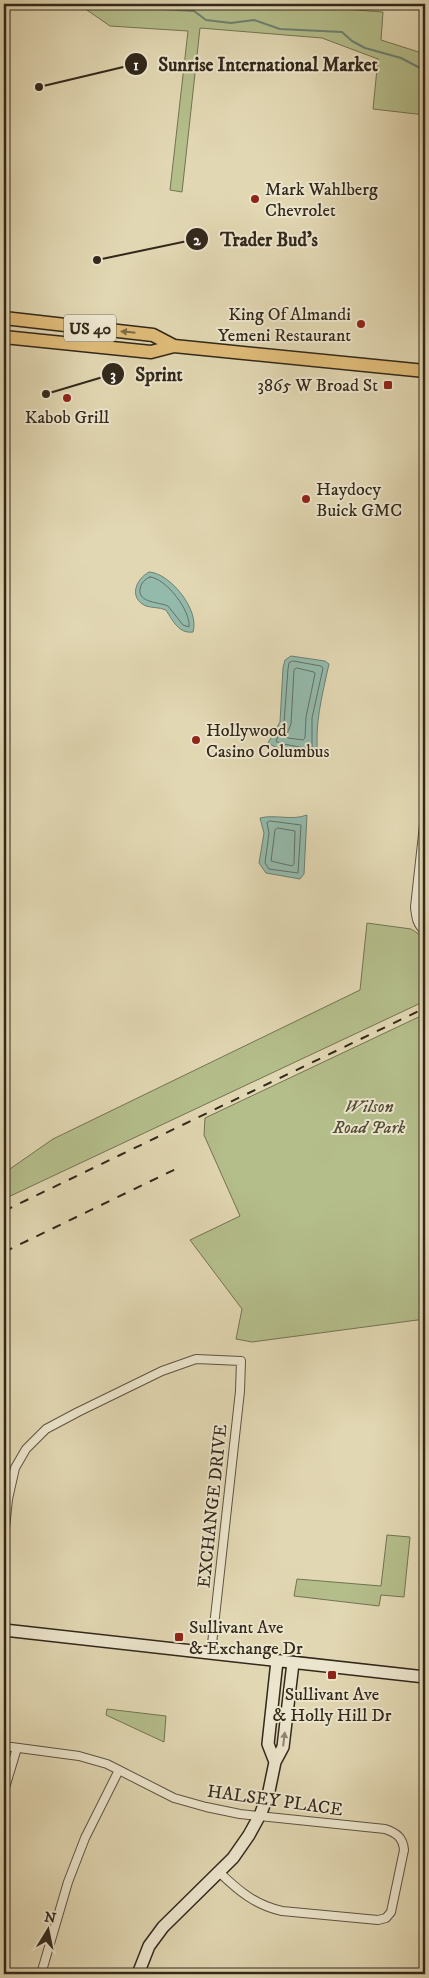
<svg xmlns="http://www.w3.org/2000/svg" width="429" height="1978" font-family="'IM FELL DW Pica',serif">
<rect width="100%" height="100%" fill="#e1d7b2"/>
<filter id="stains"><feTurbulence type="fractalNoise" baseFrequency=".004" numOctaves="4"/><feColorMatrix values="0 0 0 0 .2 0 0 0 0 .09 0 0 0 0 .02 0 0 0 .5 -.17"/></filter>
<radialGradient id="worn" r=".72"><stop offset=".6" stop-color="#630" stop-opacity="0"/><stop offset="1" stop-color="#630" stop-opacity=".3"/></radialGradient>
<path fill="#b4be8b" stroke="#737353" d="M56 4H279L383 12 381 40 425 54V115L373 109 378 59 322 38 200 28 182 192 170 190 188 31 110 26 84 8Z
M367 923 411 929 425 938V1001L4 1199V1173L53 1139 360 990Z
M425 1014V1319L252 1342 236 1339 242 1309 190 1240 240 1216 204 1135 205 1118Z
M387 1535 410 1537 404 1597 381 1595 379 1606 294 1596 297 1579 381 1586Z
M107 1709 166 1716 164 1742 106 1715Z"/>
<path fill="#94baac" stroke="#6d8072" d="M149 572C170 573 200 610 193 632 179 634 173 621 166 610 159 607 152 608 146 606 128 598 136 579 149 572Z
M291 656 325 661 329 664C322 696 314 725 318 758L297 751 277 748 268 743 280 722 283 668 285 660Z
M307 815 304 874 300 879 266 873 259 863 264 833 260 818C276 814 291 821 307 815Z"/>
<g fill="none" stroke-linecap="round" stroke-linejoin="round">
<path stroke="#637164" stroke-width="1" d="M150 577C166 578 191 611 189 627L183 625 168 606C159 602 138 603 140 589 141 583 145 579 150 577Z
M293 661 321 666 323 668 312 718V747L309 749 279 743 276 741 284 723 288 669 289 663Z
M297 668 314 672 315 674 306 717 305 738 303 740 288 738 286 736 291 724 294 670Z
M270 821 301 825 298 873 269 869 265 863 269 833 267 823Z
M278 828 295 831 294 864 292 866 271 861 275 830Z"/>
<path stroke="#6d8072" stroke-width="2" d="M142 4 161 9 194 11 206 20 231 23 254 20 280 29 342 32 352 41 365 48 401 58 420 68H425"/>
<defs>
<path id="street" d="M425 816 415 907C416 917 417 925 425 931
M4 1538 8 1499 15 1468 26 1449 46 1429 78 1412 162 1371 196 1359 241 1361 240 1391 211 1653
M4 1746 79 1756 107 1764 174 1798 206 1807 240 1814 385 1829C397 1833 403 1838 404 1850L391 1912 386 1918 378 1920 282 1911C255 1905 239 1891 219 1872
M4 1791 17 1748
M41 1974 68 1882 85 1838 119 1770"/>
<path id="secondary" d="M4 1630 425 1677
M275 1762 268 1744 277 1661
M138 1974 149 1946 163 1927 233 1858 249 1835 261 1813 269 1791 275 1762 283 1747 293 1663"/>
<path id="primary" d="M4 318 153 335 174 346 425 371
M4 337 151 352 174 346"/>
</defs>
<use href="#street" stroke="#5e5441" stroke-width="10"/>
<use href="#secondary" stroke="#32281b" stroke-width="14"/>
<use href="#primary" stroke="#32281b" stroke-width="15"/>
<use href="#street" stroke="#ece5cd" stroke-width="8"/>
<use href="#secondary" stroke="#ece5cd" stroke-width="11"/>
<use href="#primary" stroke="#e0bc79" stroke-width="12"/>
<path stroke="#32281b" stroke-width="2" stroke-dasharray="9 9" stroke-linecap="butt" d="M4 1211 425 1008
M4 1252 182 1166"/>
</g>
<defs><path id="oneway-solid" d="M-6-.8H1V-3.2L6.5 0L1 3.2V.8H-6Z" transform="scale(1.25)"/></defs>
<use fill="#806b45" href="#oneway-solid" transform="translate(128 332) rotate(-174)"/>
<use fill="#8f8674" href="#oneway-solid" transform="translate(284 1739) rotate(-83)"/>
<g fill="#8f2418" stroke="#ece5cd" stroke-width="2">
<circle cx="255" cy="199" r="5"/>
<circle cx="361" cy="324" r="5"/>
<rect x="383" y="380" width="10" height="10" rx="2.5"/>
<circle cx="67" cy="398" r="5"/>
<circle cx="306" cy="499" r="5"/>
<circle cx="196" cy="740" r="5"/>
<rect x="174" y="1632" width="10" height="10" rx="2.5"/>
<rect x="327" y="1670" width="10" height="10" rx="2.5"/>
</g>
<g text-anchor="middle" stroke-width="4" stroke-linejoin="round" paint-order="stroke">
<rect fill="#ece5cd" stroke="#6a6150" stroke-width="1" x="64" y="314.5" width="52" height="27" rx="4"/>
<g font-size="16" font-weight="bold" fill="#32281b">
<text x="90" y="334">US 40</text>
</g>
<g font-size="18" fill="#32281b" stroke="#ece5cd" text-anchor="start">
<text x="265" y="195">Mark Wahlberg<tspan x="265" dy="21">Chevrolet</tspan></text>
<text x="351" y="320" text-anchor="end">King Of Almandi<tspan x="351" dy="21">Yemeni Restaurant</tspan></text>
<text x="378" y="391" text-anchor="end">3865 W Broad St</text>
<text x="67" y="423" text-anchor="middle">Kabob Grill</text>
<text x="316" y="495">Haydocy<tspan x="316" dy="21">Buick GMC</tspan></text>
<text x="206" y="736">Hollywood<tspan x="206" dy="21">Casino Columbus</tspan></text>
<text x="189" y="1633">Sullivant Ave<tspan x="189" dy="21">&amp; Exchange Dr</tspan></text>
<text x="332" y="1700" text-anchor="middle">Sullivant Ave<tspan x="332" dy="21">&amp; Holly Hill Dr</tspan></text>
</g>
<g font-size="18" font-style="italic" fill="#524e37" stroke="#ece5cd">
<text x="369" y="1112">Wilson<tspan x="369" dy="21">Road Park</tspan></text>
</g>
<g font-size="18" fill="#32281b" stroke="#ece5cd">
<text transform="translate(212 1506) rotate(-84)" y="6">EXCHANGE DRIVE</text>
<text transform="translate(275 1800) rotate(8)" y="6">HALSEY PLACE</text>
</g>
</g>
<path fill="none" stroke="#32281b" stroke-width="2" d="M39 87L136 64M97 260L197 239M46 394L113 374"/>
<g fill="#32281b" stroke="#ece5cd" stroke-width="2">
<circle cx="39" cy="87" r="5"/>
<circle cx="97" cy="260" r="5"/>
<circle cx="46" cy="394" r="5"/>
<circle cx="136" cy="64" r="12"/>
<circle cx="197" cy="239" r="12"/>
<circle cx="113" cy="374" r="12"/>
</g>
<g font-size="15" text-anchor="middle" font-weight="bold" fill="#fff">
<text x="136" y="70">1</text>
<text x="197" y="245">2</text>
<text x="113" y="380">3</text>
</g>
<g font-size="19" text-anchor="middle" font-weight="bold" fill="#32281b" stroke="#ece5cd" stroke-width="4" stroke-linejoin="round" paint-order="stroke">
<text x="268" y="71">Sunrise International Market</text>
<text x="269" y="246">Trader Bud's</text>
<text x="159" y="381">Sprint</text>
</g>
<rect width="429" height="1978" fill="none" stroke="#e1d7b2" stroke-width="20"/>
<rect x="5" y="5" width="419" height="1968" fill="none" stroke="#32281b" stroke-width="2.5"/>
<rect x="10" y="10" width="409" height="1958" fill="none" stroke="#32281b"/>
<g transform="translate(48 1930) rotate(10)" stroke="#ece5cd" stroke-width="4" paint-order="stroke">
<path d="M0-4L9 19L0 12L-9 19Z" fill="#32281b"/>
<text y="-8" font-size="14" font-weight="bold" text-anchor="middle" fill="#32281b">N</text>
</g>
<rect width="100%" height="100%" filter="url(#stains)"/>
<rect width="100%" height="100%" fill="url(#worn)"/>
</svg>
